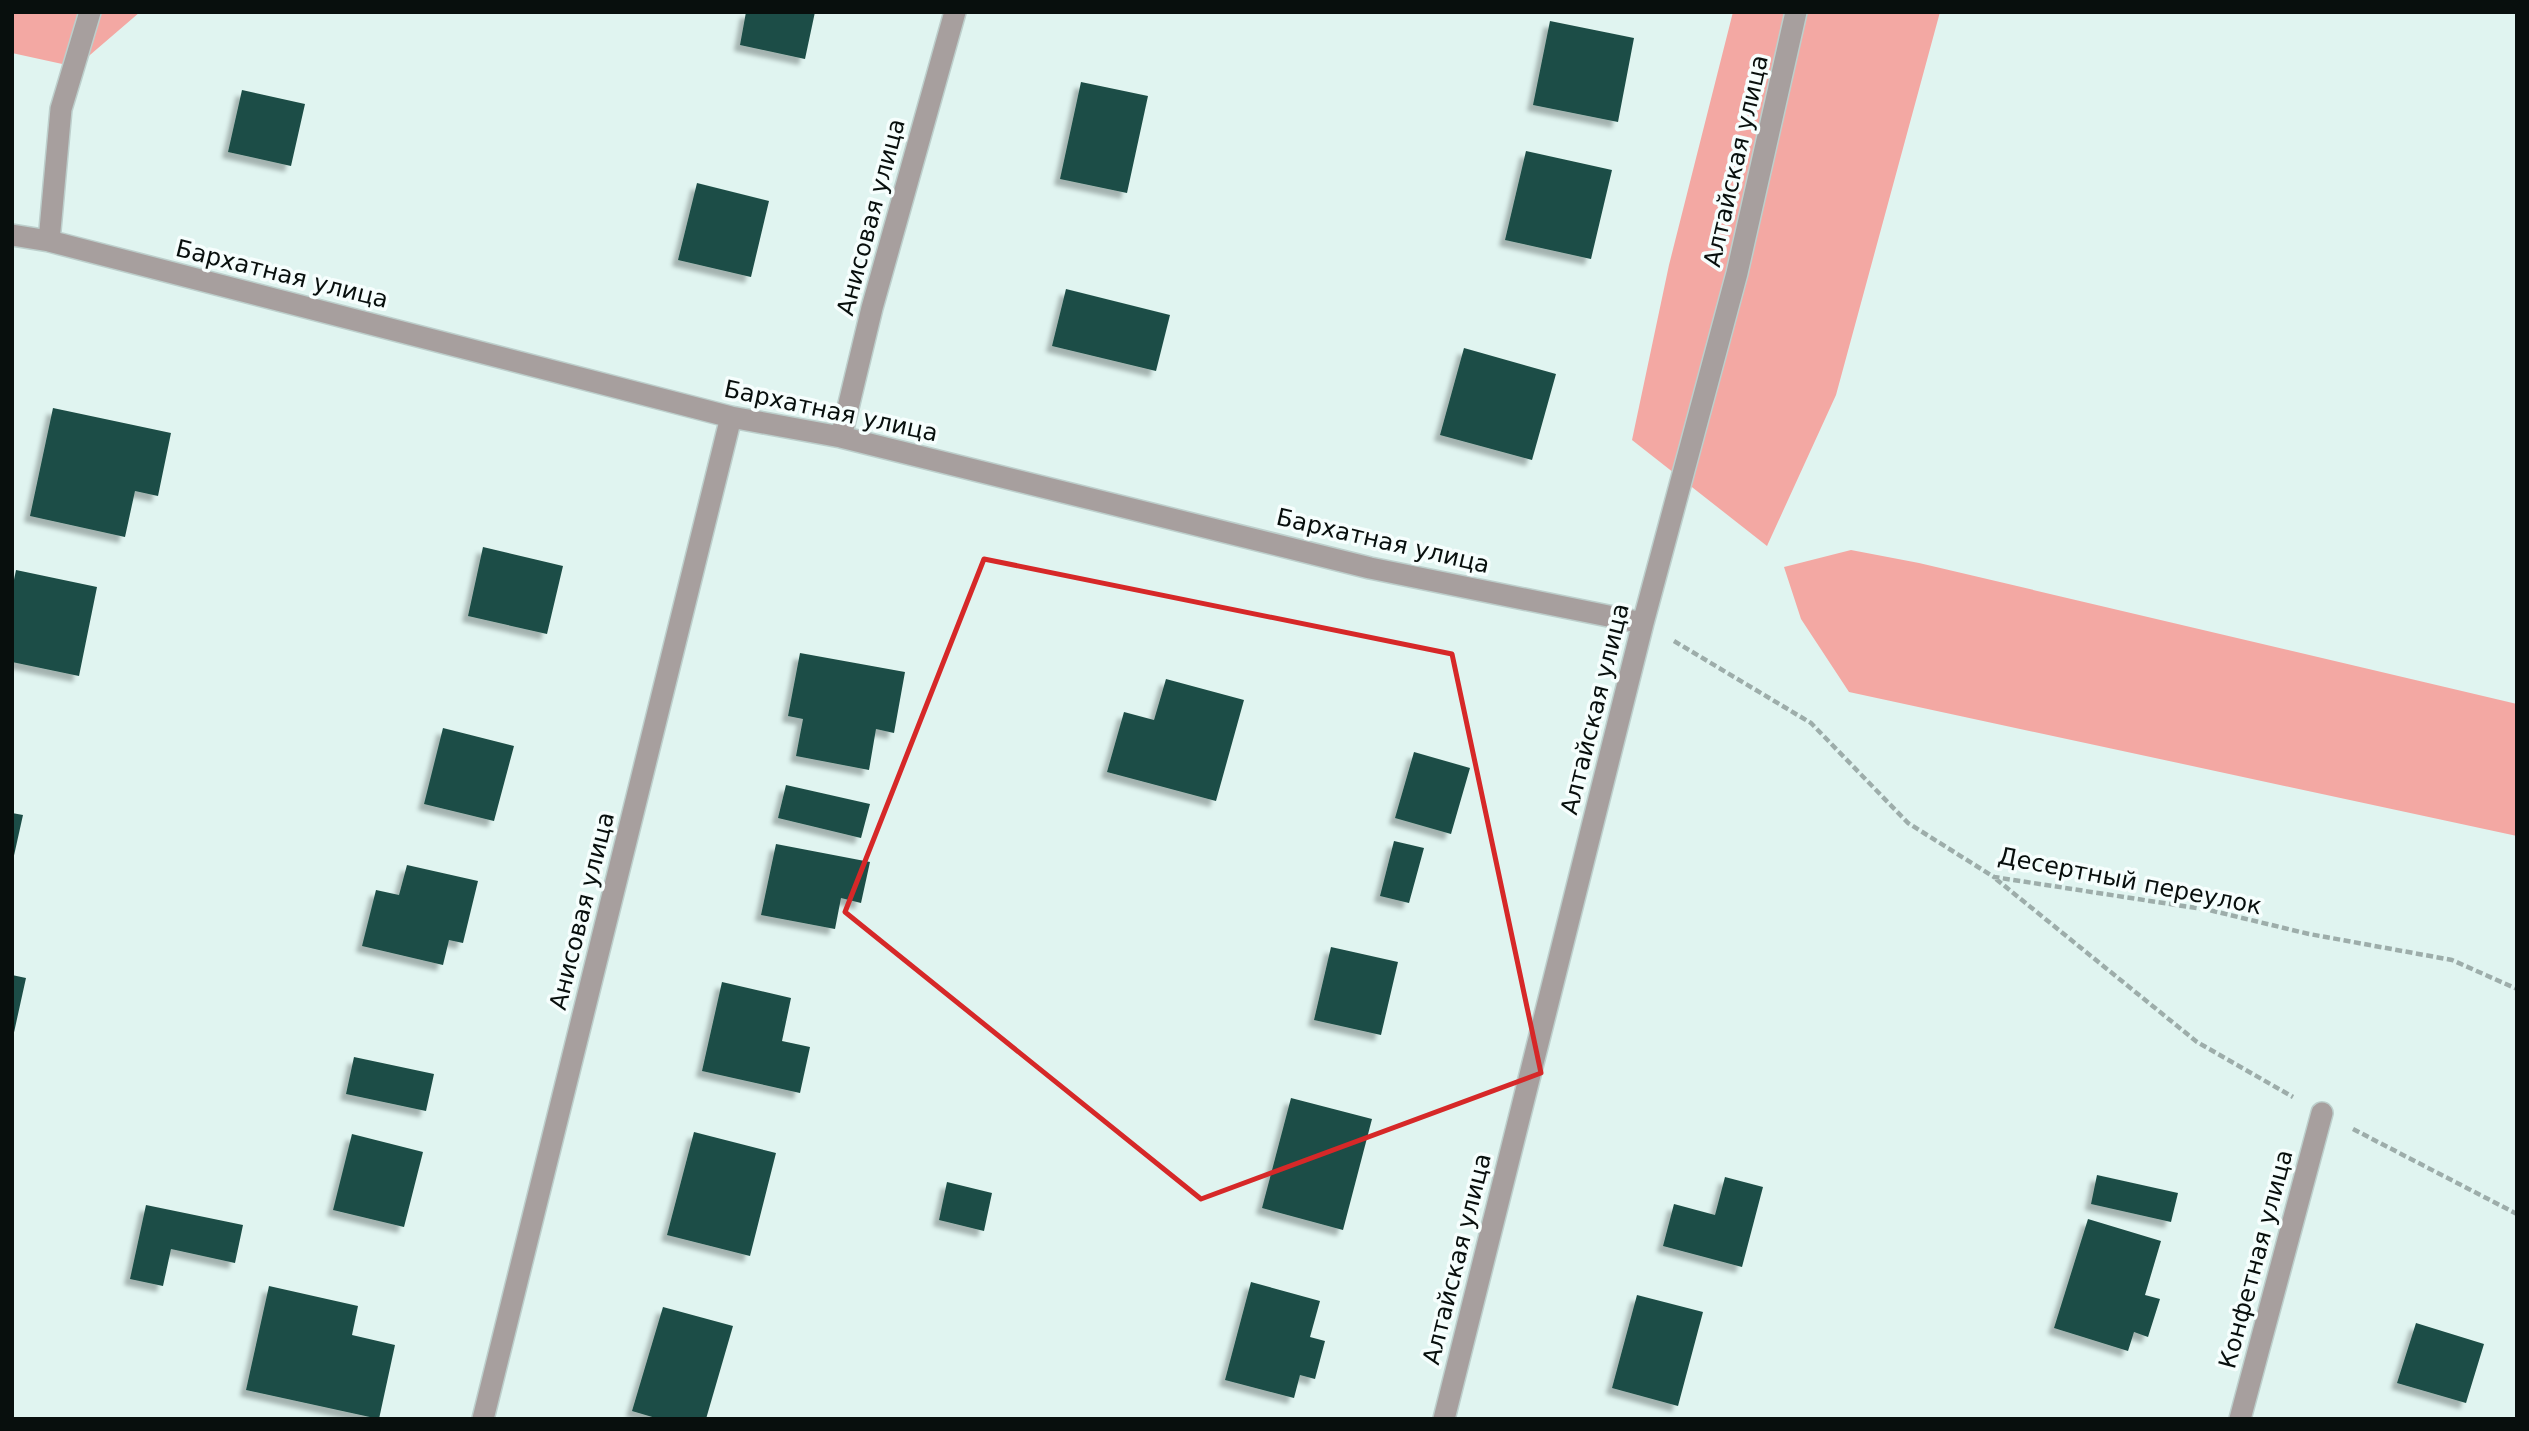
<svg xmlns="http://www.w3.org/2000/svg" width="2529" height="1431" font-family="'DejaVu Sans',sans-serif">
<defs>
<filter id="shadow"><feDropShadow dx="-6" dy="6" stdDeviation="2" flood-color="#0004"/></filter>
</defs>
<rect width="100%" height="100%" fill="#e0f4f0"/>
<path fill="#f3a8a3" d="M12 12H140L76 67 12 53Z
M1733 12H1940L1836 395 1767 546 1632 440 1669 265Z
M1851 550 1919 563 2517 704V836L1849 692 1801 619 1784 567Z"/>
<path fill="#1e4e46" filter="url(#shadow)" d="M746 12H815L805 59 740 45Z
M1550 21 1634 38 1618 122 1533 105Z
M1081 82 1148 96 1127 193 1060 179Z
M242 90 305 104 291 166 228 152Z
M1526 151 1612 170 1591 259 1505 240Z
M697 183 769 201 751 277 678 260Z
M1066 289 1170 315 1156 371 1052 346Z
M1464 348 1556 374 1532 460 1440 435Z
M53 408 171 433 158 496 135 491 125 537 30 516Z
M483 547 563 566 547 634 468 616Z
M16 570 97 587 79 676 12 662V590Z
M800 653 905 672 894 733 876 729 869 770 796 756 803 719 788 716Z
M1166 679 1244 700 1216 801 1107 772 1124 712 1154 720Z
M443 728 514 746 494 821 424 804Z
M1414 752 1470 768 1451 834 1395 818Z
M786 785 870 804 861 838 778 818Z
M12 813 23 815 13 860H12Z
M1394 841 1424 848 1409 903 1380 896Z
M776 844 870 862 861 903 841 898 835 929 761 915Z
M407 865 478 881 463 943 449 940 443 965 362 946 376 890 399 895Z
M1331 947 1398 962 1381 1035 1314 1020Z
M12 975 26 978 13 1037H12Z
M722 982 791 998 782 1041 810 1047 800 1093 702 1071Z
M354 1057 434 1074 426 1111 346 1094Z
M1291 1098 1372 1119 1343 1230 1262 1208Z
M694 1132 776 1153 750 1256 667 1235Z
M352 1134 423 1152 404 1227 333 1210Z
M2097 1175 2178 1193 2171 1222 2091 1204Z
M1725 1177 1763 1187 1742 1267 1663 1246 1674 1204 1715 1215Z
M947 1182 992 1193 984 1231 939 1220Z
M146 1205 243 1225 235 1263 171 1249 163 1286 130 1279Z
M2088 1219 2161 1241 2145 1295 2160 1299 2148 1337 2134 1332 2128 1351 2054 1328Z
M1251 1282 1320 1301 1310 1337 1325 1341 1315 1379 1300 1375 1294 1398 1225 1380Z
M269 1286 358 1306 352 1335 395 1345 379 1419 246 1390Z
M1637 1295 1703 1312 1678 1406 1612 1388Z
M663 1307 733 1326 706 1419H659L632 1411Z
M2416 1323 2484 1344 2466 1403 2397 1383Z"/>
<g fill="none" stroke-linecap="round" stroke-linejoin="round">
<defs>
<path id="street" d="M12 235 49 241 731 417 841 437 1370 568 1643 623
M49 241 61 109 90 12
M841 437 872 308 955 12
M483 1419 731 417
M1444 1419 1643 623 1737 273 1796 12
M2240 1419 2322 1113"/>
</defs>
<use href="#street" stroke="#bdcfcc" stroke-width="24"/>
<path stroke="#9dadaa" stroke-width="4.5" stroke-dasharray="7 3.5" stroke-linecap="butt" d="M1674 641 1811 723 1908 823 1994 877 2209 910 2309 934 2452 960 2517 989
M1996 879 2197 1042 2293 1097
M2353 1129 2517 1214"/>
<use href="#street" stroke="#a79f9e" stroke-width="21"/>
</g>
<path fill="none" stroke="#d62828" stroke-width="5" stroke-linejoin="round" d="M984 559 1452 654 1541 1073 1201 1199 845 912Z"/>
<g text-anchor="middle" stroke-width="7" stroke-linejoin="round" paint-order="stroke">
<g font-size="24" fill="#080f0d" stroke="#f6fefd">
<text transform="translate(1736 161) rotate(-77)" y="8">Алтайская улица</text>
<text transform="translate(871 217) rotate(-75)" y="8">Анисовая улица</text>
<text transform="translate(282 274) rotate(14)" y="8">Бархатная улица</text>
<text transform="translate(831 411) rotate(12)" y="8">Бархатная улица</text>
<text transform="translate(1383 541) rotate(13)" y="8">Бархатная улица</text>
<text transform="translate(1595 709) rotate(-76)" y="8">Алтайская улица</text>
<text transform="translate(2130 881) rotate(11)" y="8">Десертный переулок</text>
<text transform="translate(582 911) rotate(-76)" y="8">Анисовая улица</text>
<text transform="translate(1457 1259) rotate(-76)" y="8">Алтайская улица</text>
<text transform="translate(2256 1259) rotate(-75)" y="8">Конфетная улица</text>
</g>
</g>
<rect width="2529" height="1431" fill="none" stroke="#080f0d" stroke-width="28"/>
</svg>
